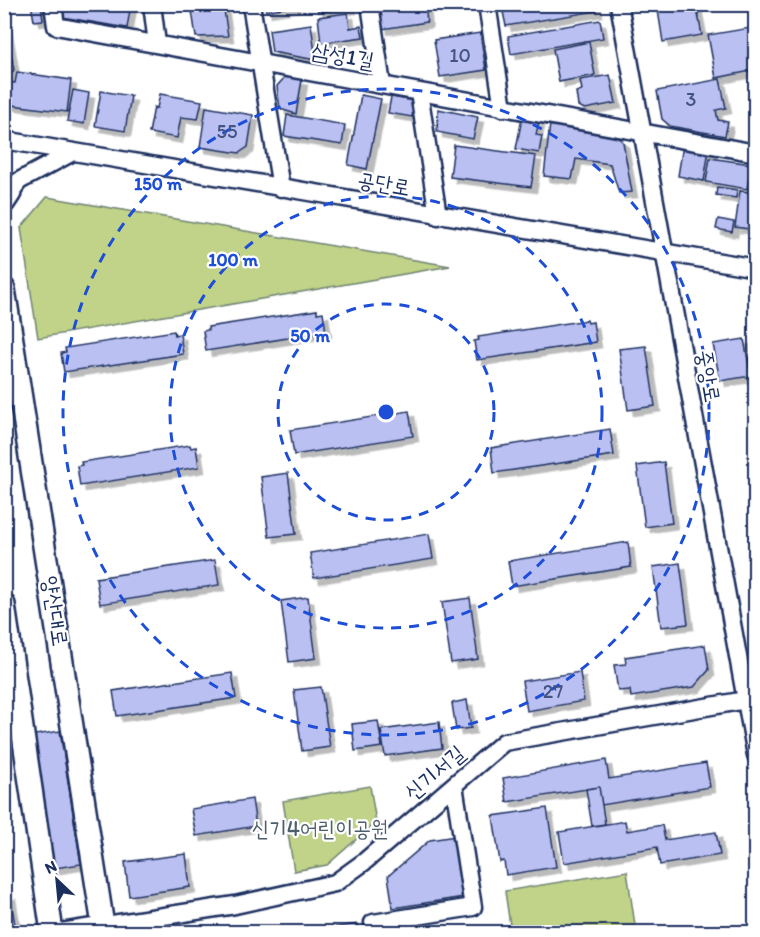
<svg xmlns="http://www.w3.org/2000/svg" width="760" height="937" font-family="Itim,'Poor Story',sans-serif">
<defs>
<filter id="shadow"><feDropShadow dx="5.5" dy="5.5" stdDeviation="0" flood-color="#0004"/></filter>
</defs>
<rect width="100%" height="100%" fill="#fff"/>
<filter id="ink" filterUnits="userSpaceOnUse"><feTurbulence type="fractalNoise" baseFrequency=".0167" numOctaves="2"/><feDisplacementMap in="SourceGraphic" scale="12" xChannelSelector="R" yChannelSelector="G"/><feConvolveMatrix kernelMatrix="1 2 1 2 8 2 1 2 1" color-interpolation-filters="sRGB"/></filter>
<g filter="url(#ink)">
<path fill="#c0d388" stroke="#6e8173" stroke-width="1.5" d="M47 197 450 266 38 338 21 228Z
M370 786 376 822 327 865 294 871 283 801Z
M627 871 636 932H511L505 891Z"/>
<path fill="#bbc0f2" stroke="#1b2f5e" stroke-width="1.5" filter="url(#shadow)" d="M31 4H41L43 20 34 21Z
M64 4H131L127 28 62 17Z
M191 4H223L228 36 196 37Z
M265 4H294L295 6 266 11Z
M317 4H350L351 8 318 12Z
M379 4H425L427 22 382 29Z
M546 4H596L597 11 506 26 503 12Z
M657 4H696L702 35 663 42Z
M4 12 14 70 4 83Z
M348 13 350 28 361 26 363 37 321 43 318 17Z
M600 20 603 38 511 54 508 36Z
M311 24 316 60 272 52 269 30Z
M750 28 756 70 716 78 708 35Z
M480 33 486 70 440 77 434 40Z
M589 42 595 75 559 82 553 49Z
M17 72 71 80 67 112 4 104 5 82 15 83Z
M610 75 616 103 585 109 578 106 576 92 582 90 580 80Z
M285 77 302 80 296 114 280 109 277 86Z
M720 79 726 108 716 110 718 120 728 122 725 136 670 126 662 119 657 91Z
M73 90 89 93 84 124 67 121Z
M101 91 131 96 125 131 95 126Z
M160 94 202 101 198 119 181 117 177 138 149 133 154 107 157 108Z
M361 95 381 99 367 169 348 165Z
M391 97 415 101 412 117 388 113Z
M206 107 253 115 248 147 239 153 200 147Z
M438 109 478 117 473 139 437 132Z
M287 115 345 125 342 145 284 136Z
M522 118 539 121 536 135 542 136 539 153 516 149Z
M550 124 615 135 623 142 632 192 619 193 610 164 576 159 572 179 544 176Z
M454 145 536 156 531 187 450 177Z
M683 145 709 149 704 181 678 176Z
M710 158 751 164 747 189 706 182Z
M753 165H756V190L749 189Z
M717 187 737 190 736 198 716 195Z
M740 191 756 193V230L735 227Z
M718 219 734 222 732 232 716 229Z
M317 310V313L323 312 326 332 206 351 203 331 208 330V327Z
M587 320 588 323 593 322 596 342 477 360 474 341 479 340 478 337Z
M174 331 175 335 180 334 183 354 64 372 61 353 66 352 65 348Z
M744 339 751 376 720 381 713 344Z
M646 346 655 406 628 410 619 349Z
M409 411 413 436 294 455 290 430Z
M610 429 614 455 494 473 491 448Z
M190 445 191 448 196 447 199 467 80 486 77 466 82 465 81 462Z
M664 462 672 523 645 527 637 466Z
M288 473 296 534 269 537 261 477Z
M429 534 433 559 314 578 310 553Z
M628 542 631 567 512 586 508 561Z
M215 560 219 585 100 604 96 578Z
M680 563 688 624 661 627 653 567Z
M308 597 316 658 289 662 281 601Z
M470 598 478 659 451 663 442 602Z
M705 645 709 670 694 687 631 697 630 690 618 691 614 665 626 664 625 657Z
M580 672 584 701 527 711 522 681Z
M232 673 236 698 117 716 113 691Z
M321 687 330 747 302 751 294 690Z
M467 700 471 728 456 730 452 703Z
M378 721 382 747 355 751 352 724Z
M439 722 442 748 385 756 381 730Z
M60 731 81 864 43 870 22 737Z
M606 760 609 779 706 763 710 787 602 805 599 787 507 802 503 778Z
M599 787 605 824 592 826 586 789Z
M252 799 256 826 196 836 191 809Z
M547 808 556 867 506 875 504 861 500 862 493 816Z
M625 821 627 831 662 825 665 840 716 832 720 855 660 865 657 847 564 863 559 832Z
M455 836 464 897 393 908 388 876 430 840Z
M186 854 190 887 129 896 125 862Z
M10 894 16 931 4 932V895Z
M358 924 359 932H302Z"/>
<g fill="none" stroke-linecap="round" stroke-linejoin="round">
<defs>
<path id="minor" d="M53 4 56 26 756 153
M152 4 157 44
M251 4 281 188
M370 4 382 85
M487 4 503 108
M619 4 756 755
M419 92 438 216
M4 140 756 268
M10 193 19 181 73 152
M373 923 473 907 454 785
M61 932 235 905 335 883 364 862 504 742 746 700"/>
<path id="major" d="M4 202 10 193
M4 289 104 932
M4 605 52 932"/>
</defs>
<use href="#minor" stroke="#1b2f5e" stroke-width="21"/>
<use href="#major" stroke="#1b2f5e" stroke-width="26"/>
<use href="#minor" stroke="#fff" stroke-width="16"/>
<use href="#major" stroke="#fff" stroke-width="21"/>
</g>
</g>
<g fill="none" stroke="#1d4ed8" stroke-width="3" stroke-dasharray="10 8">
<circle cx="386" cy="412" r="108"/>
<circle cx="386" cy="412" r="216"/>
<circle cx="386" cy="412" r="323"/>
</g>
<g text-anchor="middle" stroke-width="4.5" stroke-linejoin="round" paint-order="stroke">
<g font-size="20" fill="#435383">
<text x="460" y="62">10</text>
<text x="691" y="106">3</text>
<text x="227" y="138">55</text>
<text x="553" y="698">27</text>
</g>
<g font-size="22" fill="#1b2f5e" stroke="#fff">
<text transform="translate(343 55) rotate(10)" y="8">삼성1길</text>
<text transform="translate(384 183) rotate(10)" y="8">공단로</text>
<text transform="translate(709 376) rotate(80)" y="8">중앙로</text>
<text transform="translate(56 611) rotate(81)" y="8">양산대로</text>
<text transform="translate(434 772) rotate(-40)" y="8">신기서길</text>
</g>
<g font-size="22" fill="#4d606b" stroke="#fff">
<text x="320" y="836">신기4어린이공원</text>
</g>
</g>
<circle cx="386" cy="412" r="9" fill="#1d4ed8" stroke="#fff" stroke-width="3"/>
<g font-size="18" text-anchor="middle" font-weight="bold" fill="#1d4ed8" stroke="#fff" stroke-width="4.5" stroke-linejoin="round" paint-order="stroke">
<text x="158" y="190">150 m</text>
<text x="233" y="266">100 m</text>
<text x="310" y="342">50 m</text>
</g>
<rect width="760" height="937" fill="none" stroke="#fff" stroke-width="24"/>
<rect x="12" y="12" width="736" height="913" fill="none" stroke="#1b2f5e" stroke-width="2" filter="url(#ink)"/>
<g transform="translate(57 880) rotate(334)" stroke="#ffffff" stroke-width="4.5" paint-order="stroke">
<path d="M0-4.5L10 22L0 15L-10 22Z" fill="#1b2f5e"/>
<text y="-9" font-size="16" font-weight="bold" text-anchor="middle" fill="#1b2f5e">N</text>
</g>
</svg>
